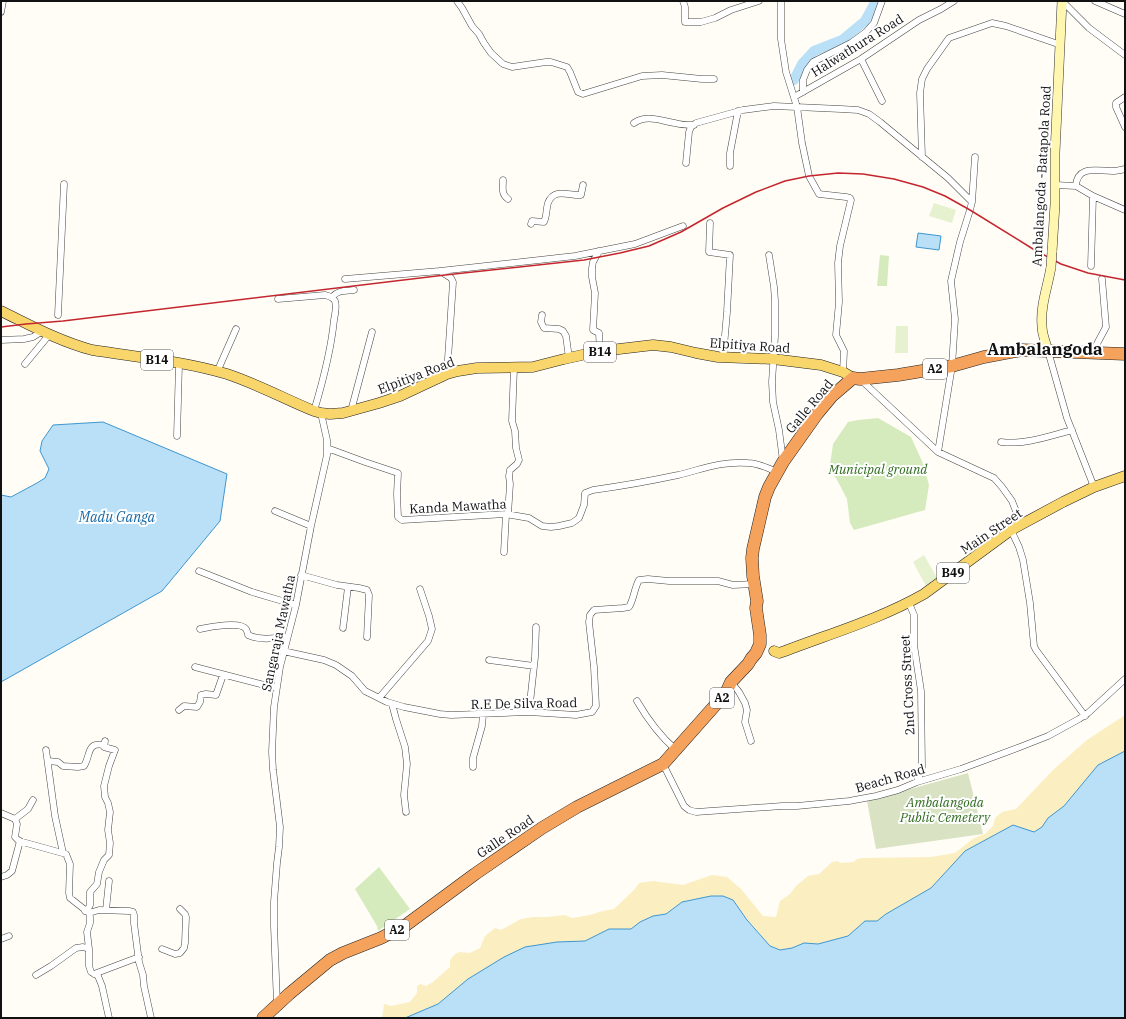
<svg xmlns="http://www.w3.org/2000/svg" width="1126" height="1019" font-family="'IBM Plex Serif',serif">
<rect width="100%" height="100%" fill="#fffdf5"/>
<path fill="#d5ebbd" d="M880 255 889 256 887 286H877Z
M878 418 911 437 922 461 929 485 925 510 854 530 850 523 847 499 836 478 829 472 833 444 848 422 858 420Z
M379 867 410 909 378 931 377 926 355 889Z"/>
<path fill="#fbeec1" d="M1125 715V751L1098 765 1064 806 1048 818 1042 827 1034 832 1013 825 965 851 931 888 886 914 877 921H865L848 936 818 944 804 943 792 948 780 950 770 946 747 919 733 900 699 898 682 902 666 914 653 916 640 922 631 929H609L585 941 557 942 468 979 438 1004 406 1018H382L384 1004 391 1006 410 1002 417 993V986L420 984 426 986 433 982 450 967V960L454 955 459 952 470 953 480 948 485 936 495 928 501 930 521 919 533 917H548L565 915 572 918 590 915 603 911 614 909 634 890 639 883 653 881 683 885 712 875 727 877 741 889 763 916 776 917 780 901 790 894 796 886 808 876 819 874 832 862 838 861 840 863 854 862 857 859 862 858 931 857 955 853 974 838 985 834 993 826 995 818 1002 812 1016 809 1054 769 1087 740Z"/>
<path fill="#d9e3c4" d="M968 773 983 834 876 849 867 801Z"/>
<path fill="#e6f2cf" d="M934 203 956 210 952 223 929 216Z
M896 326H908V353H895Z
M924 555 937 578 926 586 913 562Z"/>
<path fill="#b9e0f7" stroke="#3f96cf" d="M918 233 941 236 939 250 916 247Z
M103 422 227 474 220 521 162 591 1 682V495L11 497 37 483 45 478 49 469 40 451 42 441 53 425Z
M1125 751V1018H405L438 1004 468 979 504 957 525 947 557 942 585 941 609 929H631L640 922 653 916 666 914 682 902 711 896H723L733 900 747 920 770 946 780 950 792 948 804 943 818 944 848 936 865 921H877L886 914 931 888 965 851 1013 825 1034 832 1042 827 1048 818 1064 806 1098 765Z"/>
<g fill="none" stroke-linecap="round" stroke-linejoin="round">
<path stroke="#b9e0f7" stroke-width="10" d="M794 80 802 64 814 51 842 40 865 21 876 1"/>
<defs>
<path id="street" d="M457 1 462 8 472 26 479 34 484 43 491 53 503 64 512 67 546 62H551L567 67 570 72 578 92 583 94 642 76 662 75 702 79H714
M683 1 685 7V22H701L715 18 731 10 759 1
M781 1V39L786 72 797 107 802 143 809 176 819 194 846 197 850 198 851 200 840 246 838 263 839 302 836 335 844 351 843 372
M1062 1 1089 28 1125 55
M1095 1 1125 14
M1 12 3 1
M861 59 882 101
M803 92V80L807 70 813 62 851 43 866 32 874 23 882 1
M794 97 861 59 919 20 941 9 954 1
M1125 97 1116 103V107L1125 127
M634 123C647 114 661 121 675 123 681 125 687 125 694 125
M922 157 920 93 922 79 927 69 949 38 992 23 1006 26 1061 45
M686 163 689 132 691 127 696 123 743 110 774 106 841 109 858 110 869 114 880 122 948 178 972 202 970 210 960 242 951 281 955 319 952 366 938 452
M730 166V153L738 111
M503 180C503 188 501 194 508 199
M1055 185 1076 186 1093 196 1125 210
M1076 186C1077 165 1097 171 1112 171 1116 171 1121 170 1125 169
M972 202 975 157
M710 223 709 252 730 255 727 312 723 358
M531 224 532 221 544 222C547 216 546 209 548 203 554 187 569 196 581 195L583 185
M599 251 593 262 592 268V277L595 293 593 330 599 333 600 352
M769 255 774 287 775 301V336L772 382 773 402 779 430 783 461
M1091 266 1093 196
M440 271 451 278 453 282 447 374
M345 279 440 271 575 256 635 244 683 226
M332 297C338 290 345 291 354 290
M278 299 325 295C329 296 333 297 335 301 337 307 335 314 334 320 331 351 323 381 314 411
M58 315 64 184
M542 315 541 322 544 328 559 329 563 331 566 336 569 358
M1 340 24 339 33 337 41 332
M1048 351 1067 418 1094 487
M1092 353 1106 327 1102 279
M25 364 49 335
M217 372 236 329
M860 379 938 452 994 478 1002 487 1012 501 1021 524
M351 411 372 332
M177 436 179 364
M1001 442C1025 445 1049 436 1072 430
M327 448 365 462 398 473 397 494 398 517 402 520 506 514 529 518 542 526 551 527 559 526 572 523 579 518 584 505 585 493 593 490C622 486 650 481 678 475 703 469 721 461 748 463 758 463 768 468 777 472
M275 511 311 526
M508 514 510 484 509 476 510 470 517 464 519 460 516 448 515 431 512 421 514 368
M1011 530 1019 547 1023 560 1030 603 1034 646 1036 650 1085 716
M504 552 506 514
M199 571 252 592 296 605
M301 575 337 585 359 588 367 590 369 595 367 637
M909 603 914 615V645L921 691 922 767 917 782
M343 628 348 587
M200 629C209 627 241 621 246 629 247 631 248 633 248 635 260 641 275 638 287 637
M283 651 324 660 336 665 352 676 365 691 387 702 404 707 440 714 451 715 529 712 576 715 592 712 596 706 594 667 589 622 590 615 594 610 623 608 629 607C634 599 634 589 639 580L648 579 669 581H718L733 585 754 584
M489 660 534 666
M195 667 276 688
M731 682 739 692 745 703 747 710 745 722 751 741
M379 698 428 641 432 629 429 616 420 589
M637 701C648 720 660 736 676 750
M392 704 396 719 405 747 407 764 404 795 406 812
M179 710 184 706 197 707 200 702 201 695 206 694 216 695 223 675
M529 712 535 657 536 627
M46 750 55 816 63 853
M48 761 58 762 63 766 78 767 84 766C91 755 86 742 104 745
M663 764 684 806 689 810 696 812 782 806H797L849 801 876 796 898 790 917 782 961 769 1020 747 1048 736 1079 719 1088 713 1125 679
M473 767V758L482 726 483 714
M1 813 15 819 17 824 15 837 19 841 66 854 70 864 69 893 70 898 89 913 90 917V923L87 932 89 949V966L91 972 98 976 102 986 109 1018
M15 819 28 809 33 800
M1 877 7 875 12 871 20 841
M106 910 109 881
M85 911 88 909 90 905V892L97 884 99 872 104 860 109 855 110 843 108 830 110 812 108 803 105 797 104 786 109 766 115 750 104 747 105 741
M89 913 99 910 129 911 133 912 134 915V923L139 962 143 975 144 986 151 1018
M1 939 9 936
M162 949 175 954 180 953 184 948 185 943 186 917 185 914 180 909
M94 974 139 957
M36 975 51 966 76 948 83 947 89 949
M277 1004 274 926V902L277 863 279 847 280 827 273 770 272 752 274 707 280 667 296 605 311 526 327 455V440L321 413"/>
<path id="secondary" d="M1052 252 1055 204V153L1062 1
M1048 351C1046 343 1042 335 1042 326 1040 306 1048 286 1051 267"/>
<path id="primary" d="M1 311C32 326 59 341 92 350 137 357 183 361 227 374 257 384 285 399 314 411L321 413 330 414 343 413 379 403 400 396 447 374 458 371 477 368 533 367 564 359 591 353 619 349 653 345 671 347 696 353 718 357 773 359 821 365 843 372 853 378
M774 651 779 653 785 651C832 633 880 619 924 594L1011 530 1063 502 1094 487 1125 476"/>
<path id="highway" d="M263 1018 289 994 330 960 343 953 381 938 406 925 475 874 542 828 577 807 663 764 726 693 731 682 748 664 751 659 756 653 760 644V635L756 608 757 601 753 576 752 558 753 549 765 497 769 487 783 462 817 414 832 396 853 378 860 379 898 375 952 366 984 357 1022 350 1125 354"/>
</defs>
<use href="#street" stroke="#444" stroke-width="7"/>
<use href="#secondary" stroke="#333" stroke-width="10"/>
<use href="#primary" stroke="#222" stroke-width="11"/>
<use href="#highway" stroke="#222" stroke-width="13"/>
<use href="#street" stroke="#fff" stroke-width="6"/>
<use href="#secondary" stroke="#fff6b0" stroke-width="9"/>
<use href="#primary" stroke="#f9d66b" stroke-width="10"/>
<use href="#highway" stroke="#f5a25d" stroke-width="12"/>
<path stroke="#c4262e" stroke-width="1.5" d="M1 327 26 324 63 321 445 275 584 260 620 253 649 246 681 232 723 208 756 192 785 181 809 176 838 173 863 174 894 179 923 187 945 196 970 210 1033 249 1061 264 1088 273 1125 280"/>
<defs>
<path id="secondary-bridge" d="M1051 267 1052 252"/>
</defs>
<use href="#secondary-bridge" stroke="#333" stroke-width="10" stroke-linecap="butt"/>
<use href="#secondary-bridge" stroke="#fff6b0" stroke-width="9"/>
</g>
<g text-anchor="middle" stroke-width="4" stroke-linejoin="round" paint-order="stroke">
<g fill="#fff" stroke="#585858" stroke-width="1">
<rect x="584" y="342" width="32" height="20" rx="3"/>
<rect x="141" y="350" width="32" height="20" rx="3"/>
<rect x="923" y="359" width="24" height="20" rx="3"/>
<rect x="937" y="563" width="32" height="20" rx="3"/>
<rect x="710" y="688" width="24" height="20" rx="3"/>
<rect x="385" y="920" width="24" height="20" rx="3"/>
</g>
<g font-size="12" font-weight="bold" fill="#111">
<text x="600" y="356">B14</text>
<text x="157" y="364">B14</text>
<text x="935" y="373">A2</text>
<text x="953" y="577">B49</text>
<text x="722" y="702">A2</text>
<text x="397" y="934">A2</text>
</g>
<g font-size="13" fill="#111" stroke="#fff">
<text transform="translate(857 45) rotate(-32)" y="5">Halwathura Road</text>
<text transform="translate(1041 176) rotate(-87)" y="5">Ambalangoda -Batapola Road</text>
<text transform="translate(750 345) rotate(4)" y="5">Elpitiya Road</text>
<text transform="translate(416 375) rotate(-21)" y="5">Elpitiya Road</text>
<text transform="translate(809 406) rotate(-50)" y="5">Galle Road</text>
<text transform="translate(458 506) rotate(-3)" y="5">Kanda Mawatha</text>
<text transform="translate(991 531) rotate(-34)" y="5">Main Street</text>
<text transform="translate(278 633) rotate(-78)" y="5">Sangaraja Mawatha</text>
<text transform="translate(907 685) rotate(-93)" y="5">2nd Cross Street</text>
<text transform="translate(524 703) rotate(-1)" y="5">R.E De Silva Road</text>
<text transform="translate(890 778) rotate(-16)" y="5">Beach Road</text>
<text transform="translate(505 836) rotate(-34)" y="5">Galle Road</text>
</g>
<g font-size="13" font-style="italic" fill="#2f6b1f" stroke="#fff">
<text x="878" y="474">Municipal ground</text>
<text x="945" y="807">Ambalangoda<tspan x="945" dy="15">Public Cemetery</tspan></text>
</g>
<g font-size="14" font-style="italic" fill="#1768a6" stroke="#fff">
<text x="117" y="522">Madu Ganga</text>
</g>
<g font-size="17" font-weight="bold" fill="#111" stroke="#fff">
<text x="1045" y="355">Ambalangoda</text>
</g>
</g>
<rect width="1126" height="1019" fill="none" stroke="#111111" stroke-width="4"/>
</svg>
